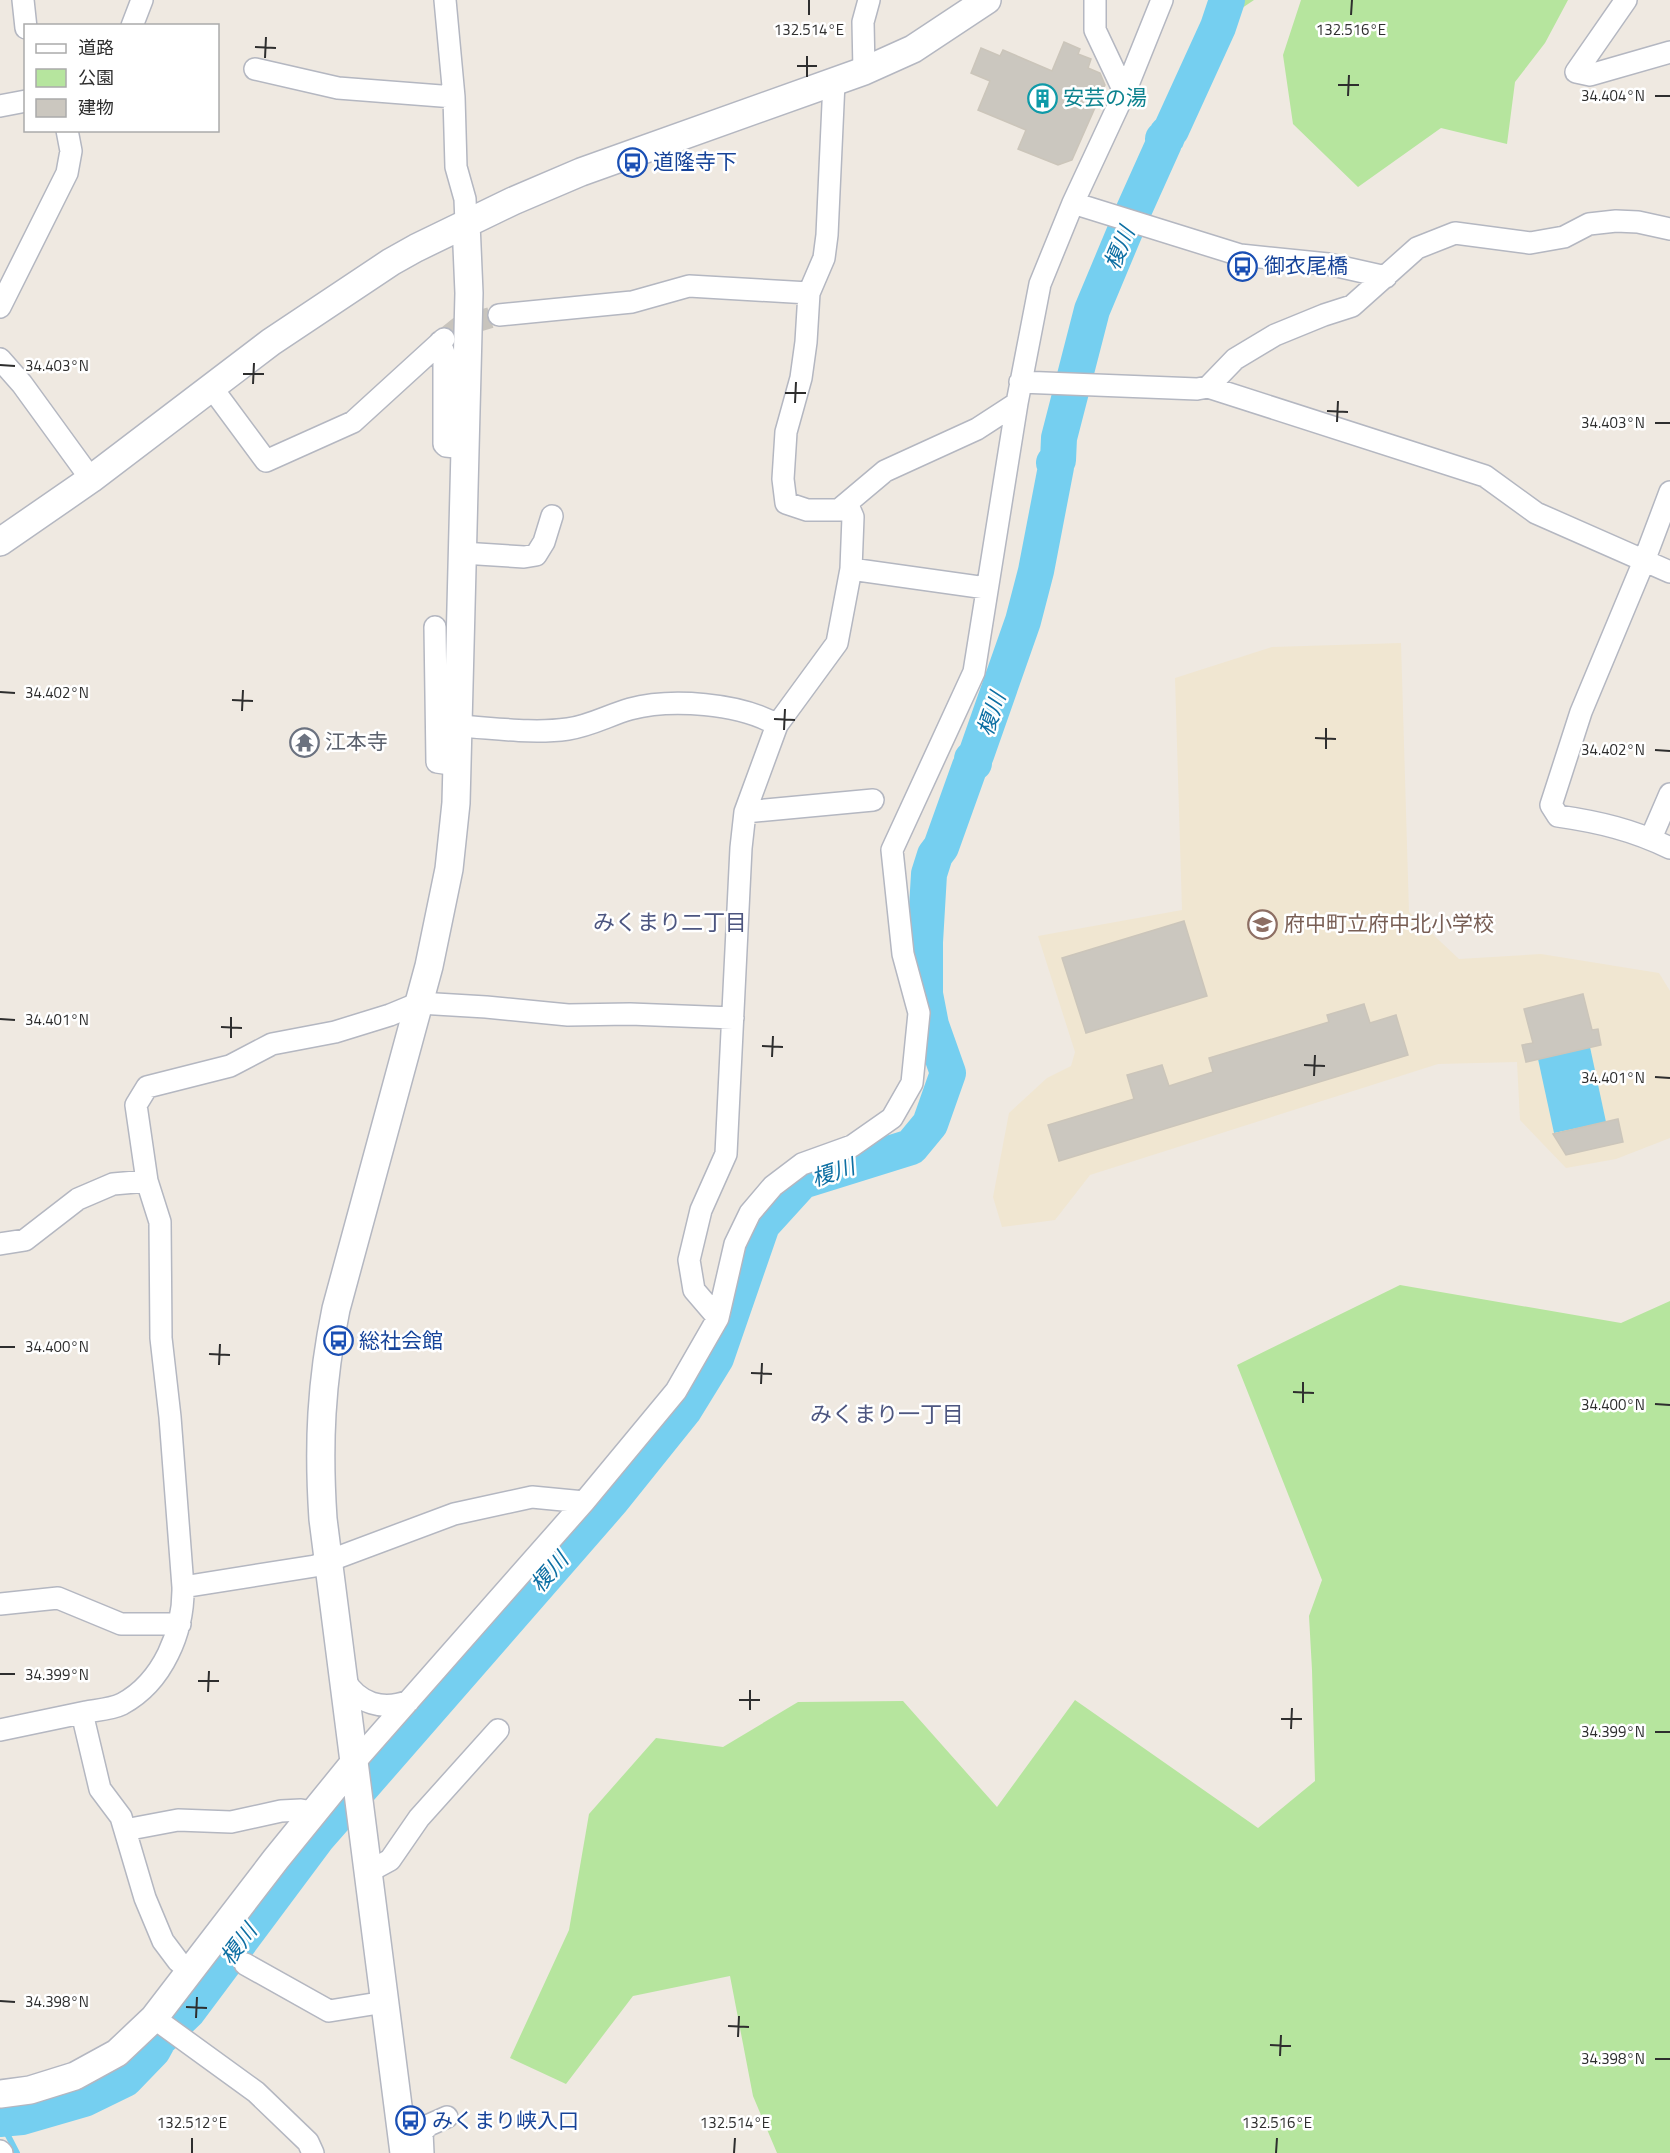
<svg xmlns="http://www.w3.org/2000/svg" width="1670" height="2153" font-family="'Titillium Web','Noto Sans JP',sans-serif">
<rect width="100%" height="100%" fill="#efe9e1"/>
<path fill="#f0e6d1" d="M1401 643 1409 912 1459 959 1541 954 1659 973 1670 991V1138L1616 1159 1566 1168 1520 1120 1517 1062 1438 1064 1090 1175 1055 1220 1002 1227 993 1197 1009 1113 1047 1078 1071 1066 1075 1052 1038 936 1182 910 1175 678 1272 647Z"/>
<path fill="#b6e59e" d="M1215 0H1254L1199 37Z
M1301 0H1568L1545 43 1515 82 1507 144 1441 128 1358 187 1293 124 1283 55Z
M1400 1285 1621 1323 1670 1301V2153H777L753 2096 730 1976 633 1996 566 2084 510 2058 569 1930 589 1814 656 1738 723 1747 798 1702 903 1701 997 1807 1075 1700 1258 1828 1315 1781 1312 1670 1309 1616 1322 1580 1237 1365Z"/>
<path fill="#75cff0" d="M1590 1047 1606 1122 1554 1133 1538 1059Z"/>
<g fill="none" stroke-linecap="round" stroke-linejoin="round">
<path stroke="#75cff0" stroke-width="6" d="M0 2120 17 2153"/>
<path stroke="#75cff0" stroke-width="36" d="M0 2119 22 2117 84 2099 125 2079 153 2050 159 2039 188 2011 317 1838 611 1501 684 1410 716 1358 762 1225 802 1181 911 1147 930 1124 948 1073 931 1025 925 994V942L929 874 935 855 941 847 970 766 974 763 972 759 976 755 1023 621 1036 571 1056 467 1054 463 1058 460 1059 438 1092 310 1133 212 1164 143 1163 139 1167 137V134L1171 130 1218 27 1227 0"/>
</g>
<path fill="#cbc7bf" stroke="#cbc5ba" stroke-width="1.5" d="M1064 42 1080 49 1078 54 1091 59 1088 68 1100 73 1105 85 1072 160 1058 165 1018 149 1026 130 978 110 990 81 971 73 981 48 1000 56 1003 50 1052 71Z
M1184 921 1207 996 1086 1033 1062 958Z
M1583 994 1592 1030 1598 1029 1601 1045 1526 1062 1522 1045 1533 1043 1524 1009Z
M1364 1004 1370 1023 1396 1015 1408 1055 1059 1161 1048 1125 1134 1099 1127 1075 1162 1065 1169 1086 1213 1072 1209 1058 1329 1022 1327 1015Z
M1618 1119 1623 1142 1566 1155 1553 1134Z"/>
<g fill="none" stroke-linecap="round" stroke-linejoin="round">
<path stroke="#c8c4bd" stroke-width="21" stroke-dasharray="21 10" stroke-linecap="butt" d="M444 339 459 327 499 315"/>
<defs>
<path id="minor" d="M23 0 26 28
M445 0 454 97 456 167 465 199 466 223
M1095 0V30L1121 85 1127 87
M1626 0 1576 72 1590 75 1670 52
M132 26 142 0
M255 69 338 88 454 97
M864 71 863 22 869 0
M0 106 26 101
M1073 203 1240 255 1328 264 1386 277
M0 307 67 173 71 151 67 130
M499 315 632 302 689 286 809 293
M440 342 444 353V444L446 446 465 448
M0 359 22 384 91 479
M1020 382 1197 389 1208 387 1485 476 1536 513 1670 572
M1208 387 1235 359 1275 335 1324 315 1352 306 1417 248 1455 233 1530 243 1564 237 1589 224 1616 221 1638 222 1670 229
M212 388 266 461 353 422 444 339
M1670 492 1644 561 1581 712 1551 805 1558 816C1599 822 1633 830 1670 848
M841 508 885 471 977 429 1017 403
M462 553 524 557 536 555 544 542 552 516
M851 569 986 588
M435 627 437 762 457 765
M458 726C494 728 532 734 568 729 590 726 609 715 630 709 671 698 740 703 777 725
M745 812 873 800
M1651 838 1670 794
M0 1244 25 1240 78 1199 113 1184 147 1181
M718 1318 694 1290 689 1260 701 1210 726 1154 741 848 745 812 777 725 837 643 851 569 853 517 850 510H807L786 503 783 479 786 432 801 378 806 342 809 293 824 258 827 235 834 82
M183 1587 315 1566 454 1514 532 1497 584 1502
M0 1604 58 1598 121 1624H180
M344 1679C358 1704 383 1711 409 1701
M82 1713 100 1789 121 1817 145 1898 163 1941 178 1961 190 1971
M0 1730C29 1724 57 1718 86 1712 97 1710 112 1709 122 1704 163 1682 184 1631 183 1587L170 1417 161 1338 160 1222 147 1181 136 1105 147 1087 230 1066 272 1044 335 1032 390 1015 419 1003 486 1007 568 1015 630 1014 733 1018
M354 1763 584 1502 676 1391 718 1318 735 1244 750 1213 773 1186 802 1164 852 1146 892 1118 912 1083 919 1013 903 954 892 850 974 672 1017 403 1040 284 1073 203 1127 87 1162 0
M125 1830 178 1820 231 1822 281 1811 301 1810 313 1812
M368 1872 390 1860 419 1818 498 1730
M245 1964 329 2011 385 2002
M154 2018 256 2092 308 2142 313 2153
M0 2151 2 2153
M423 2153 422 2132 429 2125 447 2117"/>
<path id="tertiary" d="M0 542 91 479 271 342 391 262 416 248 513 201 581 172 864 71 913 49 987 0
M0 2094 30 2090 75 2076 117 2053 154 2018 276 1859 354 1763
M404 2153 323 1519C318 1444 321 1382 336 1309L429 966 449 869 456 803 469 293 466 223"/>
</defs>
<use href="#minor" stroke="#b4b7c1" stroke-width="24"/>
<use href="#tertiary" stroke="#b4b7c1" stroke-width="30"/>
<use href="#minor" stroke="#fff" stroke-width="21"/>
<use href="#tertiary" stroke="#fff" stroke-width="27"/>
</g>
<path fill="none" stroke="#2e2e2e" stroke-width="2" d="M809 15V0M1351 15 1352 0M255 47 276 48M265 58 266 37M797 66H817M807 77V56M1338 85H1359M1348 96 1349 75M1655 96H1670M0 365 15 366M243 374H264M253 384 254 363M785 393H806M795 403 796 382M1327 411 1348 412M1337 422 1338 401M1655 423H1670M0 692 15 693M232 700 253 701M242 711 243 690M774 719 795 720M784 730 785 709M1315 738 1336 739M1326 749V728M1655 750 1670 751M0 1019 15 1020M221 1027 242 1028M231 1038V1017M762 1046 783 1047M772 1057 773 1036M1304 1065 1325 1066M1314 1076 1315 1055M1655 1077 1670 1078M0 1347H15M209 1354 230 1355M219 1365 220 1344M751 1373 772 1374M761 1384 762 1363M1293 1392 1314 1393M1303 1403V1382M1655 1404 1670 1405M0 1674H15M198 1681H219M208 1692 209 1671M739 1700H760M750 1710V1690M1281 1719H1302M1291 1729 1292 1708M1655 1732H1670M0 2001 15 2002M186 2007 207 2008M196 2018 197 1997M728 2026 749 2027M738 2037 739 2016M1270 2045 1291 2046M1280 2056 1281 2035M1655 2059H1670M192 2153V2138M734 2153 735 2138M1276 2153 1277 2138"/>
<defs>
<symbol id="building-ring" viewBox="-11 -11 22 22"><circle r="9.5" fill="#fff" stroke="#0f9aa8" stroke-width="1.5"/><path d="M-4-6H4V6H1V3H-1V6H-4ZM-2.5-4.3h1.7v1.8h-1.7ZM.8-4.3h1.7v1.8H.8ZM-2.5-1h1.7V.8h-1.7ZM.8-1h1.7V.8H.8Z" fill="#0f9aa8"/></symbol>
<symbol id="bus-ring" viewBox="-11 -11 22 22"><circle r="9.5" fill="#fff" stroke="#1a4fb4" stroke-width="1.5"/><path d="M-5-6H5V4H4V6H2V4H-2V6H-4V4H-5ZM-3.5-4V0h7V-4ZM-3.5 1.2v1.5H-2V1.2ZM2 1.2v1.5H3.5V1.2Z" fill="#1a4fb4"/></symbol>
<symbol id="temple-ring" viewBox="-11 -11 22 22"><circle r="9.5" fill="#fff" stroke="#6b7280" stroke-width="1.5"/><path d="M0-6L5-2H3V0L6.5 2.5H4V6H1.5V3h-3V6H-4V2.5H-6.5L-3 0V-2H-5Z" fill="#6b7280"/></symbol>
<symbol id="school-ring" viewBox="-11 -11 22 22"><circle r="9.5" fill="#fff" stroke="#8d6e63" stroke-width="1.5"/><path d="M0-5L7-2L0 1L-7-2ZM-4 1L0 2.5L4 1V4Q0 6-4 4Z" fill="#8d6e63"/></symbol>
</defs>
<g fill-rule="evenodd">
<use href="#building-ring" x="1026" y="82" width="33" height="33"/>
<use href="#bus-ring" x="616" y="146" width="33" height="33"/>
<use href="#bus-ring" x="1226" y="250" width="33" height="33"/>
<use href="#temple-ring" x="288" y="726" width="33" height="33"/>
<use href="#school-ring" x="1246" y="908" width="33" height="33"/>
<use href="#bus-ring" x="322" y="1324" width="33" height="33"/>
<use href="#bus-ring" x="394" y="2104" width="33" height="33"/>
</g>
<g text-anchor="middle" stroke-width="5" stroke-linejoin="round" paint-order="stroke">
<g font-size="21" fill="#0d838f" stroke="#fff" text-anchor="start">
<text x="1063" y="105">安芸の湯</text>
</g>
<g font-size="21" fill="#164399" stroke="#fff" text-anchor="start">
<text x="653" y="169">道隆寺下</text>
<text x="1264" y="273">御衣尾橋</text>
<text x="359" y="1348">総社会館</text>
<text x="432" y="2128">みくまり峡入口</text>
</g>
<g font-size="21" fill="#5b616d" stroke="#fff" text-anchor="start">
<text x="325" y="749">江本寺</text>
</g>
<g font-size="21" fill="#785e54" stroke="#fff" text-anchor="start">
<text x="1284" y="931">府中町立府中北小学校</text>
</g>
<g font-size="22" font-style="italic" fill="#0d6fa3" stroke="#fff">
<text transform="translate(1119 248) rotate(-67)" y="8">榎川</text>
<text transform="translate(991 714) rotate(-71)" y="8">榎川</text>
<text transform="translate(833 1172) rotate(-18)" y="8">榎川</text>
<text transform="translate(549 1572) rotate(-49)" y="8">榎川</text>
<text transform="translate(238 1944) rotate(-53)" y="8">榎川</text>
</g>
<g font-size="22" fill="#4d5680" stroke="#fff">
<text x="670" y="930">みくまり二丁目</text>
<text x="887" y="1422">みくまり一丁目</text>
</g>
</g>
<g font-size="15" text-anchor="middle" fill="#2e2e2e" stroke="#fff" stroke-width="5" stroke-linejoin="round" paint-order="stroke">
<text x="809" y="35">132.514°E</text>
<text x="1351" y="35">132.516°E</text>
<text x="1613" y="101">34.404°N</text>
<text x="57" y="371">34.403°N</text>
<text x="1613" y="428">34.403°N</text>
<text x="57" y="698">34.402°N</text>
<text x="1613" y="755">34.402°N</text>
<text x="57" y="1025">34.401°N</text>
<text x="1613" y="1083">34.401°N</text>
<text x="57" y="1352">34.400°N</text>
<text x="1613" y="1410">34.400°N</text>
<text x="57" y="1680">34.399°N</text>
<text x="1613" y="1737">34.399°N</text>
<text x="57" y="2007">34.398°N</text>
<text x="1613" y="2064">34.398°N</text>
<text x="192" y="2128">132.512°E</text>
<text x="735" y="2128">132.514°E</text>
<text x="1277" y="2128">132.516°E</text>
</g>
<rect x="24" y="24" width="195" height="108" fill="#ffffff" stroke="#ababab" stroke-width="1.5"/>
<rect x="36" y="44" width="30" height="9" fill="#ffffff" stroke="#ababab" stroke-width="1.5"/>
<text x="78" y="54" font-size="18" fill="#2e2e2e">道路</text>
<rect x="36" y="69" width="30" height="18" fill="#b6e59e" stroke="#ababab" stroke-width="1.5"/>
<text x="78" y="84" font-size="18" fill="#2e2e2e">公園</text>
<rect x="36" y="99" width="30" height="18" fill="#cbc7bf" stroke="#ababab" stroke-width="1.5"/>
<text x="78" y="114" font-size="18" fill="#2e2e2e">建物</text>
</svg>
